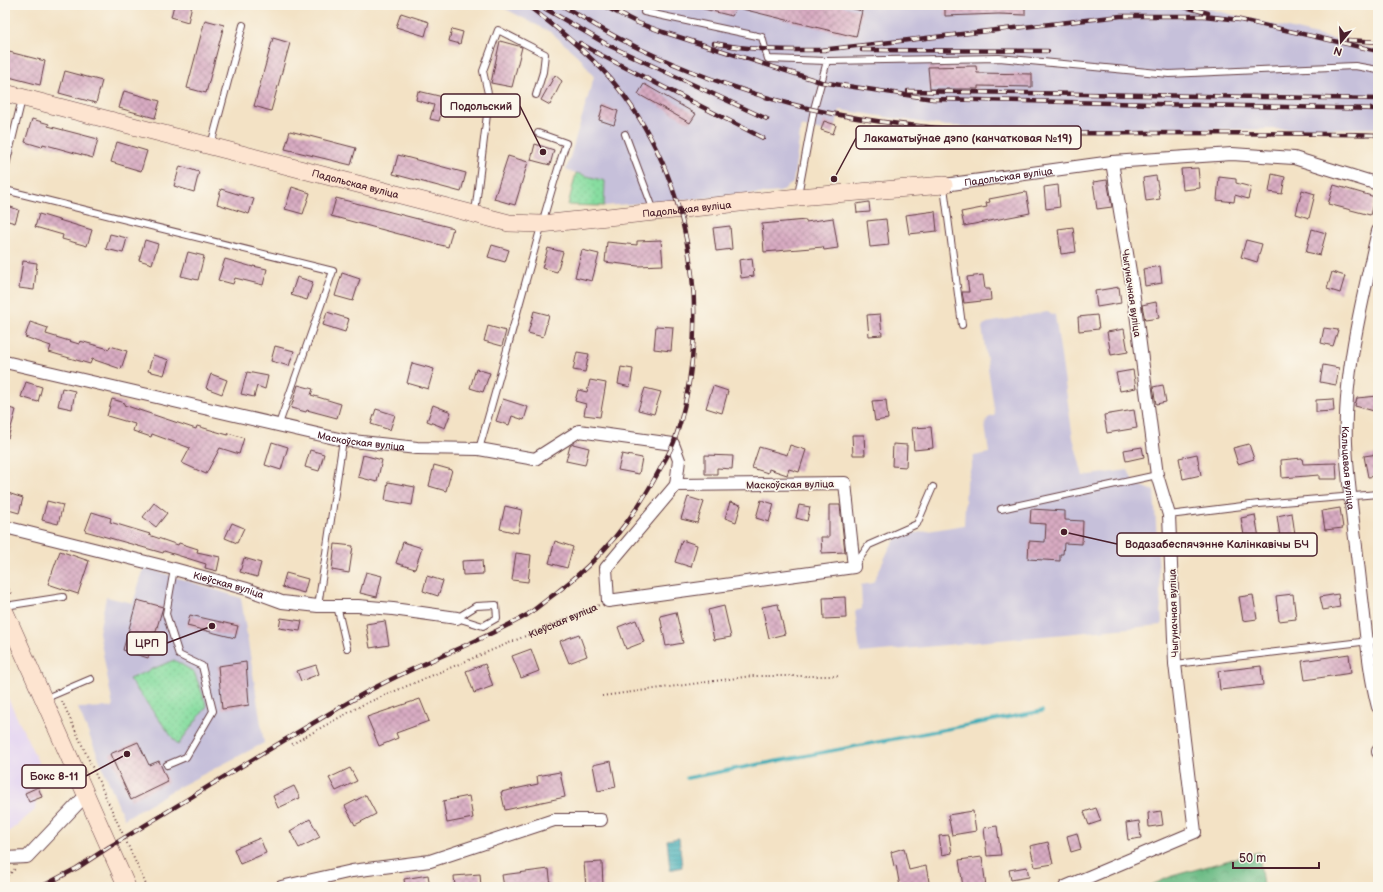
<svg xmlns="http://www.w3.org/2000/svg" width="1383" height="892" font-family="'Balsamiq Sans',sans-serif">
<defs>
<pattern id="green-dots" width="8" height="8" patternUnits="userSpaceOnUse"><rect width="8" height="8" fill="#87dda0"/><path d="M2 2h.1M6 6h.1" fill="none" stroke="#76bd8a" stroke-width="1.8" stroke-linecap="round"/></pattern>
<pattern id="forest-crowns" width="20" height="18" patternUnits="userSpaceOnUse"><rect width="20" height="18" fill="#6dbc86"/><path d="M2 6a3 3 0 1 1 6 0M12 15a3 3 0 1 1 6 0" fill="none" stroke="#5c986e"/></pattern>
<pattern id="water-rules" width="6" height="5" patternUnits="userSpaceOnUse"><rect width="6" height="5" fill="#39aab5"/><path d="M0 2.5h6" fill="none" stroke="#328a93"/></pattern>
<pattern id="building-cross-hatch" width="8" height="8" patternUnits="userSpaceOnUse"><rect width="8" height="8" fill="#d8abc2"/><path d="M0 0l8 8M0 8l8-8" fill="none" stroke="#b18b9e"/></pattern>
</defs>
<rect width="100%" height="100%" fill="#fbf7ec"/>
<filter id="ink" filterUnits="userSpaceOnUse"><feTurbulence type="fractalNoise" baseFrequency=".025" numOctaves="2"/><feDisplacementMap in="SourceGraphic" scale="8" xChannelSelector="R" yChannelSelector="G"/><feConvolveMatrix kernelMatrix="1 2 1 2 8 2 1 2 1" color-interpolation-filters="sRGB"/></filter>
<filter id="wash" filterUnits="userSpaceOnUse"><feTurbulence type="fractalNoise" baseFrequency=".012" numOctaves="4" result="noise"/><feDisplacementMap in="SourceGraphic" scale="16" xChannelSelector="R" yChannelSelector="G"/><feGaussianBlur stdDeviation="0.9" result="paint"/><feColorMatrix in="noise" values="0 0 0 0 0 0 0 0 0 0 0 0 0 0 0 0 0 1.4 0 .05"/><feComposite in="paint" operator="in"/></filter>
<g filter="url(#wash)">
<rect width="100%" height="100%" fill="#f3e2c5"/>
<path fill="#e3d3f2" d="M5 692 40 766 35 810 5 835Z"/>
<path fill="#c6c0da" d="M498 5H1193L1378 50V128L1108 131 946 126 840 110 833 134 801 126 793 183 780 192 604 206 605 181 566 170 594 77 580 58 552 33Z
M1047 312 1055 315 1073 438 1083 476 1128 470 1134 483 1154 491 1162 625 860 653 855 611 862 609 861 585 873 583 890 547 898 536 964 525 966 485 974 456 989 453 985 425 988 418 995 415 982 327 987 323Z
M144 567 241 598 264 743 173 790 124 819 78 708 113 707 99 632 106 597 133 603Z"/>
<path fill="url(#green-dots)" stroke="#687e66" d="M576 173 605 181 604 206 568 205Z
M174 660 194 672 207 706 178 745 129 679Z"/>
<path fill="url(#forest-crowns)" stroke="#5c6e58" d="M1259 852 1263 887H1147L1172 876Z"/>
<path fill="url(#water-rules)" stroke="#426470" d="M679 838 682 867 670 870 667 840Z"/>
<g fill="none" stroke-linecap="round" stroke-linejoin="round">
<path stroke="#39aab5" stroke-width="3.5" d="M687 778 1042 711"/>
</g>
<g id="blocks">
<path fill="url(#building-cross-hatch)" d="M174 5H192L188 22 171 17Z
M701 5H738L732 16 700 8Z
M739 5H838L862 11 856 37 738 8Z
M945 5H1025V15L999 14 945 16Z
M401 13 429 22 425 36 396 27Z
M205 20 224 25 206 93 187 88Z
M452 29 463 32 460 44 449 41Z
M273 38 290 43 271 111 254 106Z
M500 41 522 47 512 87 491 83Z
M5 51 45 61 40 85 5 76Z
M976 66 977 73 1032 74V87L978 86V89H930L928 67Z
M65 71 102 81 96 103 59 93Z
M555 75 562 81 550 105 541 100Z
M644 84 696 114 690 123 638 94Z
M124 91 160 101 155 118 119 108Z
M418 91 464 102 462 112 443 107 439 121 430 119 434 105 416 100Z
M603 105 618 111 614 125 599 120Z
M32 119 49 124 48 126 98 139 93 158 43 144 42 147 25 142Z
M824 121 836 125 833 134 821 130Z
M290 131 356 148 351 165 285 149Z
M117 142 147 151 141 171 111 162Z
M535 144 554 150 550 165 531 160Z
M398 155 466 173 461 192 393 174Z
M508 156 528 162 515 205 494 199Z
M180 166 199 172 194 192 174 186Z
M1198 168 1200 188 1183 190 1181 169Z
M1272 174 1285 177 1282 194 1269 192Z
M1156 176 1160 199 1146 201 1143 178Z
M1219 177 1236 179V183L1251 187 1248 199 1235 195 1234 202 1217 200Z
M1107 180 1112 207 1097 209 1093 182Z
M1058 185 1060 207 1046 209 1044 187Z
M1334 185 1375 197 1370 215 1328 204Z
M292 187 310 193 303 214 285 209Z
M221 189 254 199 249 214 217 204Z
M1302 190 1315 194 1309 218 1296 214Z
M1026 192 1030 213 964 226 961 212 987 207 986 203 990 202 989 199Z
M336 198 453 228 448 247 331 216Z
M869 202 870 212 857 213 856 204Z
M5 205 19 210 15 223 5 220Z
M935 211 937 231 909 234 906 215Z
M39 214 92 230 87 246 62 239 63 235 35 227Z
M833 218 838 248 824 250 823 247 764 252 762 224 806 220V222Z
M886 219 889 245 870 247 867 221Z
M730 226 732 249 716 251 713 228Z
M1073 227 1076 252 1061 254 1058 229Z
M1312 229 1326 233 1320 255 1306 252Z
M110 234 127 238 123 253 106 249Z
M145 240 158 244 152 264 139 260Z
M661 240 663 265 638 266 605 262 607 242 637 245V241Z
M1246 240 1262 244 1257 262 1241 257Z
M492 245 509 250 505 262 488 257Z
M548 248 563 252 557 272 542 268Z
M582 250 599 254 592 281 575 277Z
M188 252 204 256 198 280 181 276Z
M752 258 754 276 741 278 739 260Z
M225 259 253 267V266L267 269 263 285 235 278 233 284 218 280Z
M23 261 37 263 34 290 19 288Z
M1160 266 1162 283 1145 286 1143 269Z
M1332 272 1345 276 1340 293 1327 289Z
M342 273 360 279 353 301 335 296Z
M983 275 985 289H990L991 300 964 303 962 292H969L967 277Z
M297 277 313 282 307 300 291 295Z
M1119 287 1121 303 1097 307 1095 291Z
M1156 302 1159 318 1145 320 1142 305Z
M534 311 549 315 543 337 528 333Z
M327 312 349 319 345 332 323 325Z
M880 314 882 335 869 336 867 315Z
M1097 315 1099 329 1079 331 1078 317Z
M30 322 48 328 46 334 79 344 80 341 109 349 110 346 127 351 121 369 92 359 90 364 49 352 51 346 25 337Z
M488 326 506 331 502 346 484 341Z
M656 326 673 327 671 351 654 349Z
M1324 328 1338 330 1333 346 1321 343Z
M1124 329 1128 352 1111 355 1107 332Z
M275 346 294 351 289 366 271 361Z
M577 352 589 354 585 372 573 370Z
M153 355 169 360 164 375 148 371Z
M412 363 434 369 428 389 407 383Z
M1323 365 1339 368 1336 385 1320 382Z
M621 367 633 369 630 387 618 384Z
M476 369 490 373 483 392 470 388Z
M1133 370 1136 388 1120 391 1116 373Z
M247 372 268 376 265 389 257 386 254 397 241 394Z
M211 374 227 380 222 394 206 388Z
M590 380 606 383 600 417 584 415 586 404 575 401 578 390 587 392Z
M26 382 42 387 38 402 21 397Z
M298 385 313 389 311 395 341 404 337 418 307 410 306 412 291 408Z
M1163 385 1166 402 1156 404 1153 387Z
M713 386 728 391 722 413 706 408Z
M62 388 75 391 72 409 58 406Z
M645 388 661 392 654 414 638 410Z
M1378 396V412L1355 406 1357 398Z
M112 399 125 403 124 405 196 429 197 426 228 435V433L244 438 239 454 220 448 206 474 182 463 190 448 152 434 151 437 133 431 135 424 107 416Z
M503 399 528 407 524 420 512 416 509 425 496 421Z
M1333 399 1334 411 1316 412V400Z
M886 400 888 419 875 421 872 401Z
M433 405 451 412 445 428 427 421Z
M5 407 16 410 8 438H5Z
M376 409 395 415 390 430 371 424Z
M1134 410 1137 428 1107 433 1104 415Z
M931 427 933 448 914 450 912 428Z
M852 435H864L865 455H853Z
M272 442 288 447 281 470 265 465Z
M573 444 589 448 585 465 566 461 570 446Z
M893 444 907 445 906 467 892 466Z
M1249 444 1254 459 1238 464 1233 448Z
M790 445 806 450 799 472 789 469 787 475 769 469 768 473 752 468 759 447 787 455Z
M1142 447 1144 457 1126 461 1124 450Z
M310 450 324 454 319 471 305 467Z
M622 454 642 458 639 474 618 470Z
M1197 454 1201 475 1183 479 1179 458Z
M1378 454V476L1368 477 1364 456Z
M363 455 382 460 377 482 358 477Z
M705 455 733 456 732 469 717 468V474H705Z
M1302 458 1303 464 1336 463 1337 479H1319V475L1282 478 1281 460Z
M434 465 452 470 446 491 429 486Z
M388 482 415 487 412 505 385 500Z
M8 493 23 498 19 513 5 509Z
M688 497 704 502 697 523 681 519Z
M761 500 774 504 769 522 756 518Z
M47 501 63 505 58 524 42 520Z
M730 502 741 505 736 522 725 518Z
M154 503 167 513 156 527 143 517Z
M799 505 810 507 807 521 796 518Z
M829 505H840L845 552 822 553 821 537H829Z
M505 506 522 510 518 533 500 529Z
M1340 508 1343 528 1325 530 1322 511Z
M1031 509 1065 511V520L1083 521 1082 544 1064 543 1063 554H1060V561L1028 559 1029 541 1045 542 1046 524 1030 523Z
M92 512 111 518 110 522 150 534 149 535 178 545 179 543 198 549 197 552 220 557 217 571 205 568 206 564 164 551 163 553 85 531Z
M1292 513 1295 535 1280 537 1277 516Z
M1255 515 1259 538 1245 541 1241 518Z
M232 523 244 528 237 543 225 538Z
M682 540 697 545 691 567 675 562Z
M555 541 573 547 567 568 549 563Z
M403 542 422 548 415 569 396 563Z
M335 544 353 546 349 573 332 570Z
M60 551 89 561 78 594 48 584Z
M516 553 531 555 528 582 512 580Z
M244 558 261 563 257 577 240 572Z
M482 560 483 574 463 575 462 561Z
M366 572 382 576 377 597 360 593Z
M286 573 308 579 304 593 282 587Z
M427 576 443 581 438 596 423 591Z
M1293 594 1296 619 1279 621 1276 596Z
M1338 594 1340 607 1323 610 1320 597Z
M1253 595 1257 619 1243 621 1239 597Z
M845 597 846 618 824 619 823 598Z
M137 600 163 607 148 658 123 650Z
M778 604 785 634 769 638 762 607Z
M724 606 731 637 714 640 708 610Z
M676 612 683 643 666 646 660 616Z
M190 615 238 626 235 638 187 626Z
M281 618 302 621 300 631 279 628Z
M636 620 644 642 626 649 618 627Z
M385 621 389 645 370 648 366 624Z
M579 634 587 656 569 663 560 641Z
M531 649 539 671 521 678 512 656Z
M1349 654 1351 673 1305 680 1302 661Z
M246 662 249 705 222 709 218 666Z
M485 664 493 686 474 693 466 671Z
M316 665 319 674 301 681 297 671Z
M1261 666 1263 685 1220 690 1218 671Z
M420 699 429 721 396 733 398 738 379 746 367 717Z
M138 742 149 765 159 761 168 782 131 800 110 754Z
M611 761 616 787 598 791 593 765Z
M350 768 357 781 336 791 329 778Z
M560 772 565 797 505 810 501 792 538 784 537 776Z
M294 786 300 798 278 808 273 796Z
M38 787 42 797 29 802 25 793Z
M366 795 376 814 355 825 345 806Z
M469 796 473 818 447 823 443 801Z
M1096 808 1101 821 1089 825 1084 812Z
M973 811 976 831 952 835 948 815Z
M1161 811 1163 825 1149 827 1148 813Z
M310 819 320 837 299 848 290 831Z
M1139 821 1141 838 1128 840 1126 823Z
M997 826 1001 855 987 856 984 828Z
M1077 833 1081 849 1071 852 1067 836Z
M949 835 952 853 942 855 939 836Z
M260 838 266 853 240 864 234 849Z
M1048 842 1053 864 1035 867 1030 846Z
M904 848 909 870 926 866 930 887H900L896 865 894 866 891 852Z
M982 857 986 887H963L959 860Z
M602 862 603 887H586L584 863Z
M1027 867 1029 877 1011 880 1009 870Z
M549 869 551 887H504L502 875Z
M480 874 481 887H455L454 876Z
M428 875 430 887H405L404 879Z"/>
</g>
</g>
<g filter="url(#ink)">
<use href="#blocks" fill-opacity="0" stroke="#633c42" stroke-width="1"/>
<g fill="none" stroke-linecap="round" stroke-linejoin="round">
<defs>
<path id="lane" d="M644 12 762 37 768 59 827 61 999 58 1169 74 1355 66 1378 70
M625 134 654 211
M211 145 243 25
M5 169 22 99
M944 187 962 325
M5 190 333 271 279 424
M798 195 814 109 827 61
M475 213 489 98 483 71 498 30 545 54 543 72 536 95
M479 449C509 347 534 244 566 143L538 133
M1001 509 1157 475
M1169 515 1259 504 1378 494
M855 565 869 545 917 524 933 487
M496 605 497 618 483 626 457 618 476 606Z
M5 606 63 597
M318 606 343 440
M337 606 347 648
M1175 664 1378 640
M44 699 91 679
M167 765 186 757 213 711 202 666 179 655 166 614 174 569"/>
<g id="street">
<path id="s2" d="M944 185 1112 162 1232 154 1294 158 1378 184"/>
<path id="s3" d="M1378 231C1363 296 1343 376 1346 443 1348 492 1356 541 1361 590 1366 628 1368 669 1378 707"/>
<path id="s4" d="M5 362 343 440 417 448 479 449 535 459 579 431 673 444 679 460 676 485"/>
<path d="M845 483 854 567 608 601 606 568 676 485Z"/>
<path id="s5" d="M5 527 174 569 247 589 282 602 318 606H358L393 609 457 618"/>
<path d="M1378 752V751"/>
<path d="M5 858 27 857 86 795"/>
<path d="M281 887 352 871 430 861 554 820H601"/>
<path d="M1065 887 1195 832 1175 664 1169 515 1157 475 1133 290 1112 162"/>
</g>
<g id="secondary">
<path id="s6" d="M5 93 509 223 541 224 798 197 944 185"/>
<path d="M5 612 127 887"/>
</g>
</defs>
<use href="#lane" stroke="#633c42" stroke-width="8"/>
<use href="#street" stroke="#633c42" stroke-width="14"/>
<use href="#secondary" stroke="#633c42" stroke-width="18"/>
<g stroke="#633c42" stroke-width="2" stroke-dasharray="1 3" stroke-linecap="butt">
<path d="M5 582 12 596"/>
<path d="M602 696 752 676H840"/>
<path d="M62 701 147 887"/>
<path id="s1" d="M292 744 362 705 599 605"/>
<path d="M5 878 15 869"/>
</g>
<use href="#lane" stroke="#fff" stroke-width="6"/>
<use href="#street" stroke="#fff" stroke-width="12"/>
<use href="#secondary" stroke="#fde4d0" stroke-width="17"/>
<defs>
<path id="rail" d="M539 5 608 45 767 119
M561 5C581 16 600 29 620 39 667 63 718 83 769 98 890 134 1020 134 1146 133 1223 133 1301 133 1378 135
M602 5 638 23 663 32 821 82 933 99 1378 109
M1177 5 1208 13
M1236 19 1378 51
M1348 40 1378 42
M580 43 597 53 763 138
M714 43C751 51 789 50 826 50
M821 50 1121 16H1204L1240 20
M862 50 1048 51
M908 91 1378 99
M41 887 77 868 109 847C194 796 277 743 363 694 416 664 474 645 527 615 537 608 546 600 556 593 602 558 633 520 660 469 665 460 670 452 674 442 692 392 698 328 692 275 683 201 658 134 609 77 585 50 556 27 527 5"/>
</defs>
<use href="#rail" stroke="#4a1f2b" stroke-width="4.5"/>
<use href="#rail" stroke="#fbf7ec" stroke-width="3" stroke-dasharray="9" stroke-linecap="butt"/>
</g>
</g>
<g text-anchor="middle" stroke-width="3.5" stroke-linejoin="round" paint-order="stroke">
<g font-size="10" fill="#4a1f2b" stroke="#fbf7ec">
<text dy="4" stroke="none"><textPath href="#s2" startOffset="65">Падольская вуліца</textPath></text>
<text dy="4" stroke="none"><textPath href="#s6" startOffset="362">Падольская вуліца</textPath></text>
<text dy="4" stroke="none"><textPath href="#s6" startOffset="699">Падольская вуліца</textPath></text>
<text transform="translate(1132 293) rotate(82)" y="4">Чыгуначная вуліца</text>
<text dy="4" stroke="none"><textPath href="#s4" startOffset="365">Маскоўская вуліца</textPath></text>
<text dy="4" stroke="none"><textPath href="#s3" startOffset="240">Кальцавая вуліца</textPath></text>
<text transform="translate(790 484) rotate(-1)" y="4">Маскоўская вуліца</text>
<text dy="4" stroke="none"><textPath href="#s5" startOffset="231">Кіеўская вуліца</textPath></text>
<text transform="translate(1173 613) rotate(-92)" y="4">Чыгуначная вуліца</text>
<text dy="4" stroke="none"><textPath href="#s1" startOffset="298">Кіеўская вуліца</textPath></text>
</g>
</g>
<path fill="none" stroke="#4a1f2b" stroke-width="1.5" d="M543 152L520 106M834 179L856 138M1064 532L1117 544M212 626L167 643M127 754L86 776"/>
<g fill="#4a1f2b" stroke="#fbf7ec" stroke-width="1.5">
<circle cx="543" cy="152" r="4"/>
<circle cx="834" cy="179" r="4"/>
<circle cx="1064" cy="532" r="4"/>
<circle cx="212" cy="626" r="4"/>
<circle cx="127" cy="754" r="4"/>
</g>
<g fill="#fbf7ec" stroke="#4a1f2b" stroke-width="1.5">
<rect x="441" y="94" width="79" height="23" rx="4"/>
<rect x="856" y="126" width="225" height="23" rx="4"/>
<rect x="1117" y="533" width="200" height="23" rx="4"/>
<rect x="127" y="632" width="40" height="23" rx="4"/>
<rect x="22" y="765" width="64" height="23" rx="4"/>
</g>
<g font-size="11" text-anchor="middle" font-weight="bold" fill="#4a1f2b">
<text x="481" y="110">Подольский</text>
<text x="968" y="142">Лакаматыўнае дэпо (канчатковая №19)</text>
<text x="1217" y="548">Водазабеспячэнне Калінкавічы БЧ</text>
<text x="147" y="647">ЦРП</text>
<text x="54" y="780">Бокс 8-11</text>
</g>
<rect width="1383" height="892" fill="none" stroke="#fbf7ec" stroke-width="20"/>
<g transform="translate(1341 42) rotate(198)" stroke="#fbf7ec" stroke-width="3" paint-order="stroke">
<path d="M0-3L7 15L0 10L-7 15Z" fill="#4a1f2b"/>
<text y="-6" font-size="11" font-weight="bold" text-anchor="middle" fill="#4a1f2b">N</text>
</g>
<path d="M1233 862v6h86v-6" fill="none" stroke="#4a1f2b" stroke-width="2"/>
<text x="1239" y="862" font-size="12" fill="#4a1f2b" stroke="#fbf7ec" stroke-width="3" paint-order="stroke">50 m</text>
</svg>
